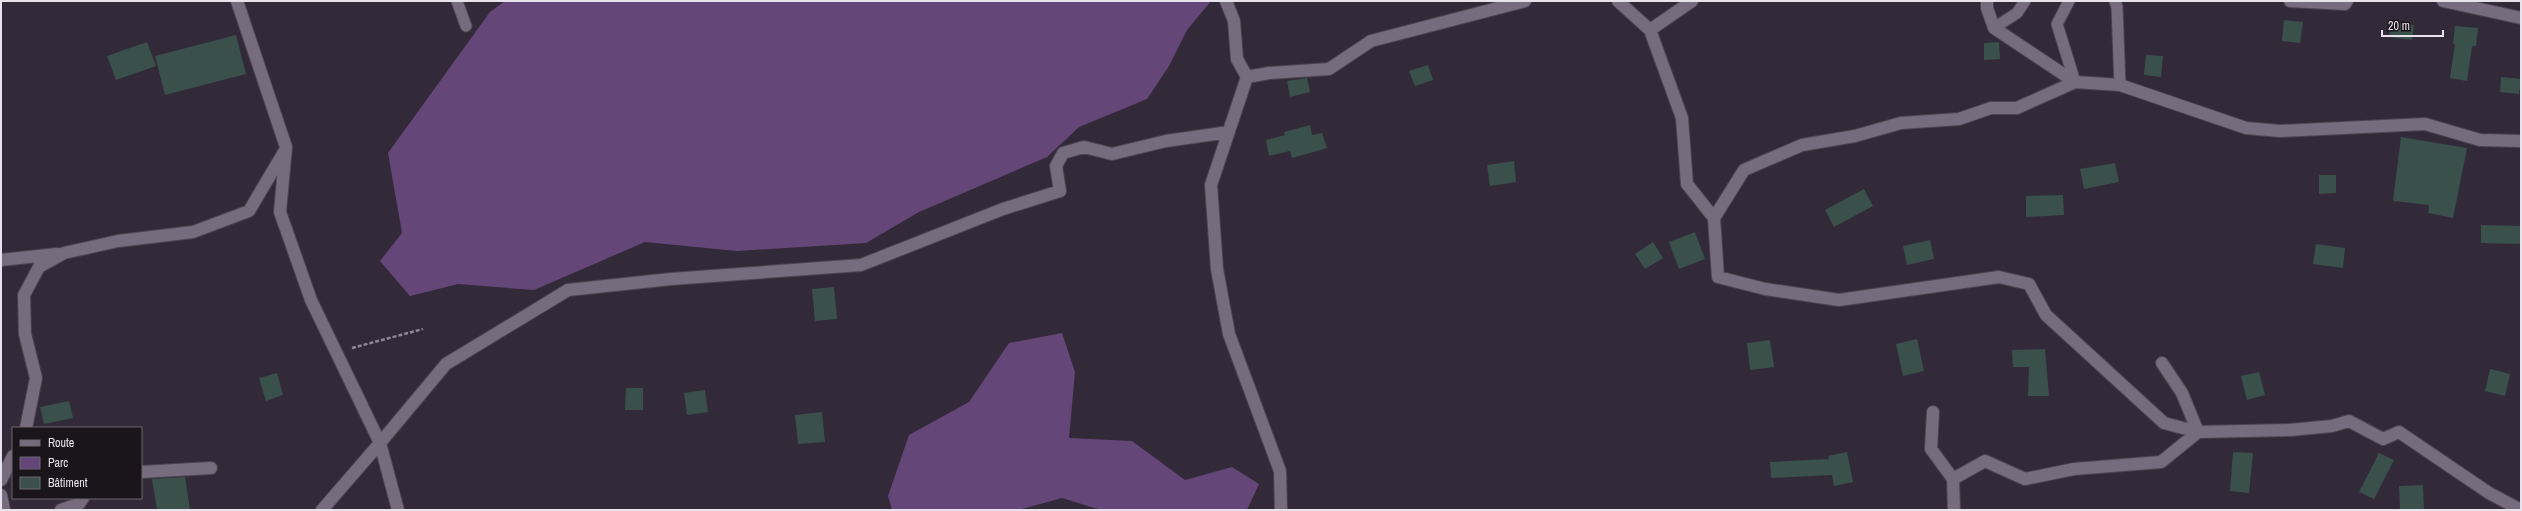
<svg xmlns="http://www.w3.org/2000/svg" width="2522" height="511" font-family="'Archivo Narrow',sans-serif">
<rect width="100%" height="100%" fill="#332a39"/>
<path fill="#654678" d="M505 1H1211L1187 30 1169 66 1147 99 1079 127 1047 157 919 212 866 243 737 251 645 242 534 290 458 284 410 296 380 261 402 233 388 153 490 12Z
M1062 333 1075 372 1069 438 1132 441 1185 480 1232 467 1259 484 1247 510H1101L1062 498 1018 510H892L888 496 909 435 969 402 1009 343Z"/>
<path fill="#3a504b" d="M2284 20 2303 22 2300 43 2282 41Z
M2391 22 2414 25 2412 40 2389 37Z
M2455 26 2478 28 2476 46H2472L2467 81 2450 78 2455 44H2453Z
M236 35 246 74 165 95 155 56Z
M147 42 156 66 116 80 107 56Z
M1999 42 2000 59 1984 60V43Z
M2146 55 2163 56 2161 77 2144 75Z
M1428 65 1433 80 1415 86 1409 71Z
M2501 77 2521 79 2519 94 2500 92Z
M1307 78 1310 92 1290 97 1287 81Z
M1310 125 1312 135 1322 133 1327 148 1292 158 1290 151 1269 156 1266 140 1285 135 1284 132Z
M2401 137 2467 148 2453 218 2428 213 2429 205 2393 201Z
M1514 161 1516 182 1490 186 1487 165Z
M2115 163 2119 182 2084 189 2080 169Z
M2319 175H2336V193L2319 194Z
M1864 189 1873 206 1834 227 1825 210Z
M2063 195 2064 215 2026 217V196Z
M2481 225 2521 226V244L2481 243Z
M1695 232 1705 259 1679 269 1669 242Z
M1930 240 1934 259 1907 265 1903 246Z
M1653 242 1663 258 1645 269 1635 254Z
M2316 244 2345 248 2343 268 2313 264Z
M834 287 837 319 815 321 812 289Z
M1917 339 1924 371 1903 376 1896 344Z
M1770 340 1774 367 1750 370 1747 343Z
M2045 349 2049 396H2028L2029 367H2013L2012 350Z
M2490 369 2510 374 2505 396 2485 391Z
M2259 372 2265 395 2247 400 2241 376Z
M277 373 283 395 266 401 259 378Z
M626 388H643V410H625Z
M705 390 708 412 687 415 684 393Z
M69 401 73 418 44 424 40 407Z
M822 412 825 442 798 444 795 415Z
M1847 452 1853 482 1834 486 1832 475 1771 478 1770 462 1829 459 1828 456Z
M2233 452 2253 453 2249 493 2230 491Z
M2379 453 2394 460 2374 499 2359 492Z
M185 477 190 510H157L152 479Z
M2423 485 2424 510H2400L2399 486Z"/>
<g fill="none" stroke-linecap="round" stroke-linejoin="round">
<defs>
<path id="service" d="M457 1 466 26
M2069 1 2057 24 2075 82
M2115 1 2117 7 2120 85
M1994 28 2017 13 2025 1"/>
<path id="minor" d="M237 1 286 147 280 212 311 300 380 443 322 510
M1226 1 1234 21 1237 59 1247 77
M1618 1 1650 30 1682 118 1687 184 1714 218
M1987 1V8L1994 28 2075 82 2120 85 2246 128 2280 131 2425 124 2480 140 2521 141
M2290 1 2345 4 2347 1
M2443 1 2521 18
M1650 30 1692 1
M2075 82 2017 108H1991L1959 119 1901 123 1855 136 1802 145 1744 170 1714 218 1718 277 1765 289 1839 300 1999 277 2029 284 2046 315 2164 423 2198 432 2182 393 2162 363
M1 260 57 254
M1933 412 1931 449 1953 479 1954 510
M26 428 36 378 25 334 24 295 39 267 64 253 118 241 193 232 249 211 284 152
M141 472 211 468
M1953 479 1985 461 2025 479 2074 469 2161 462 2198 432 2290 430 2332 426 2349 421 2383 439 2399 432 2489 493 2521 510
M1 480 13 456
M1 495 4 510
M61 510 79 504 83 498
M398 510 380 443 446 364 568 290 671 279 861 265 1003 209 1060 191 1056 166 1063 153 1084 147 1112 154 1166 141 1229 132
M1281 510 1280 471 1229 334 1217 269 1211 185 1247 77 1269 73 1329 69 1371 41 1525 1"/>
</defs>
<use href="#service" stroke="#4c4551" stroke-width="13"/>
<use href="#minor" stroke="#4c4551" stroke-width="14"/>
<path stroke="#8f8794" stroke-width="2.5" stroke-dasharray="4 2" stroke-linecap="butt" d="M352 348 423 329"/>
<use href="#service" stroke="#776c7d" stroke-width="11"/>
<use href="#minor" stroke="#776c7d" stroke-width="12"/>
</g>
<rect width="2522" height="511" fill="none" stroke="#e8e2ec" stroke-width="4"/>
<rect x="12" y="427" width="130" height="72" fill="#19151b" stroke="#6c676f"/>
<rect x="20" y="440" width="20" height="6" fill="#776c7d" stroke="#6c676f"/>
<text x="48" y="447" font-size="12" fill="#e8e2ec">Route</text>
<rect x="20" y="457" width="20" height="12" fill="#654678" stroke="#6c676f"/>
<text x="48" y="467" font-size="12" fill="#e8e2ec">Parc</text>
<rect x="20" y="477" width="20" height="12" fill="#3a504b" stroke="#6c676f"/>
<text x="48" y="487" font-size="12" fill="#e8e2ec">Bâtiment</text>
<path d="M2382 30v6h61v-6" fill="none" stroke="#e8e2ec" stroke-width="2"/>
<text x="2388" y="30" font-size="12" fill="#e8e2ec" stroke="#19151b" stroke-width="3" paint-order="stroke">20 m</text>
</svg>
